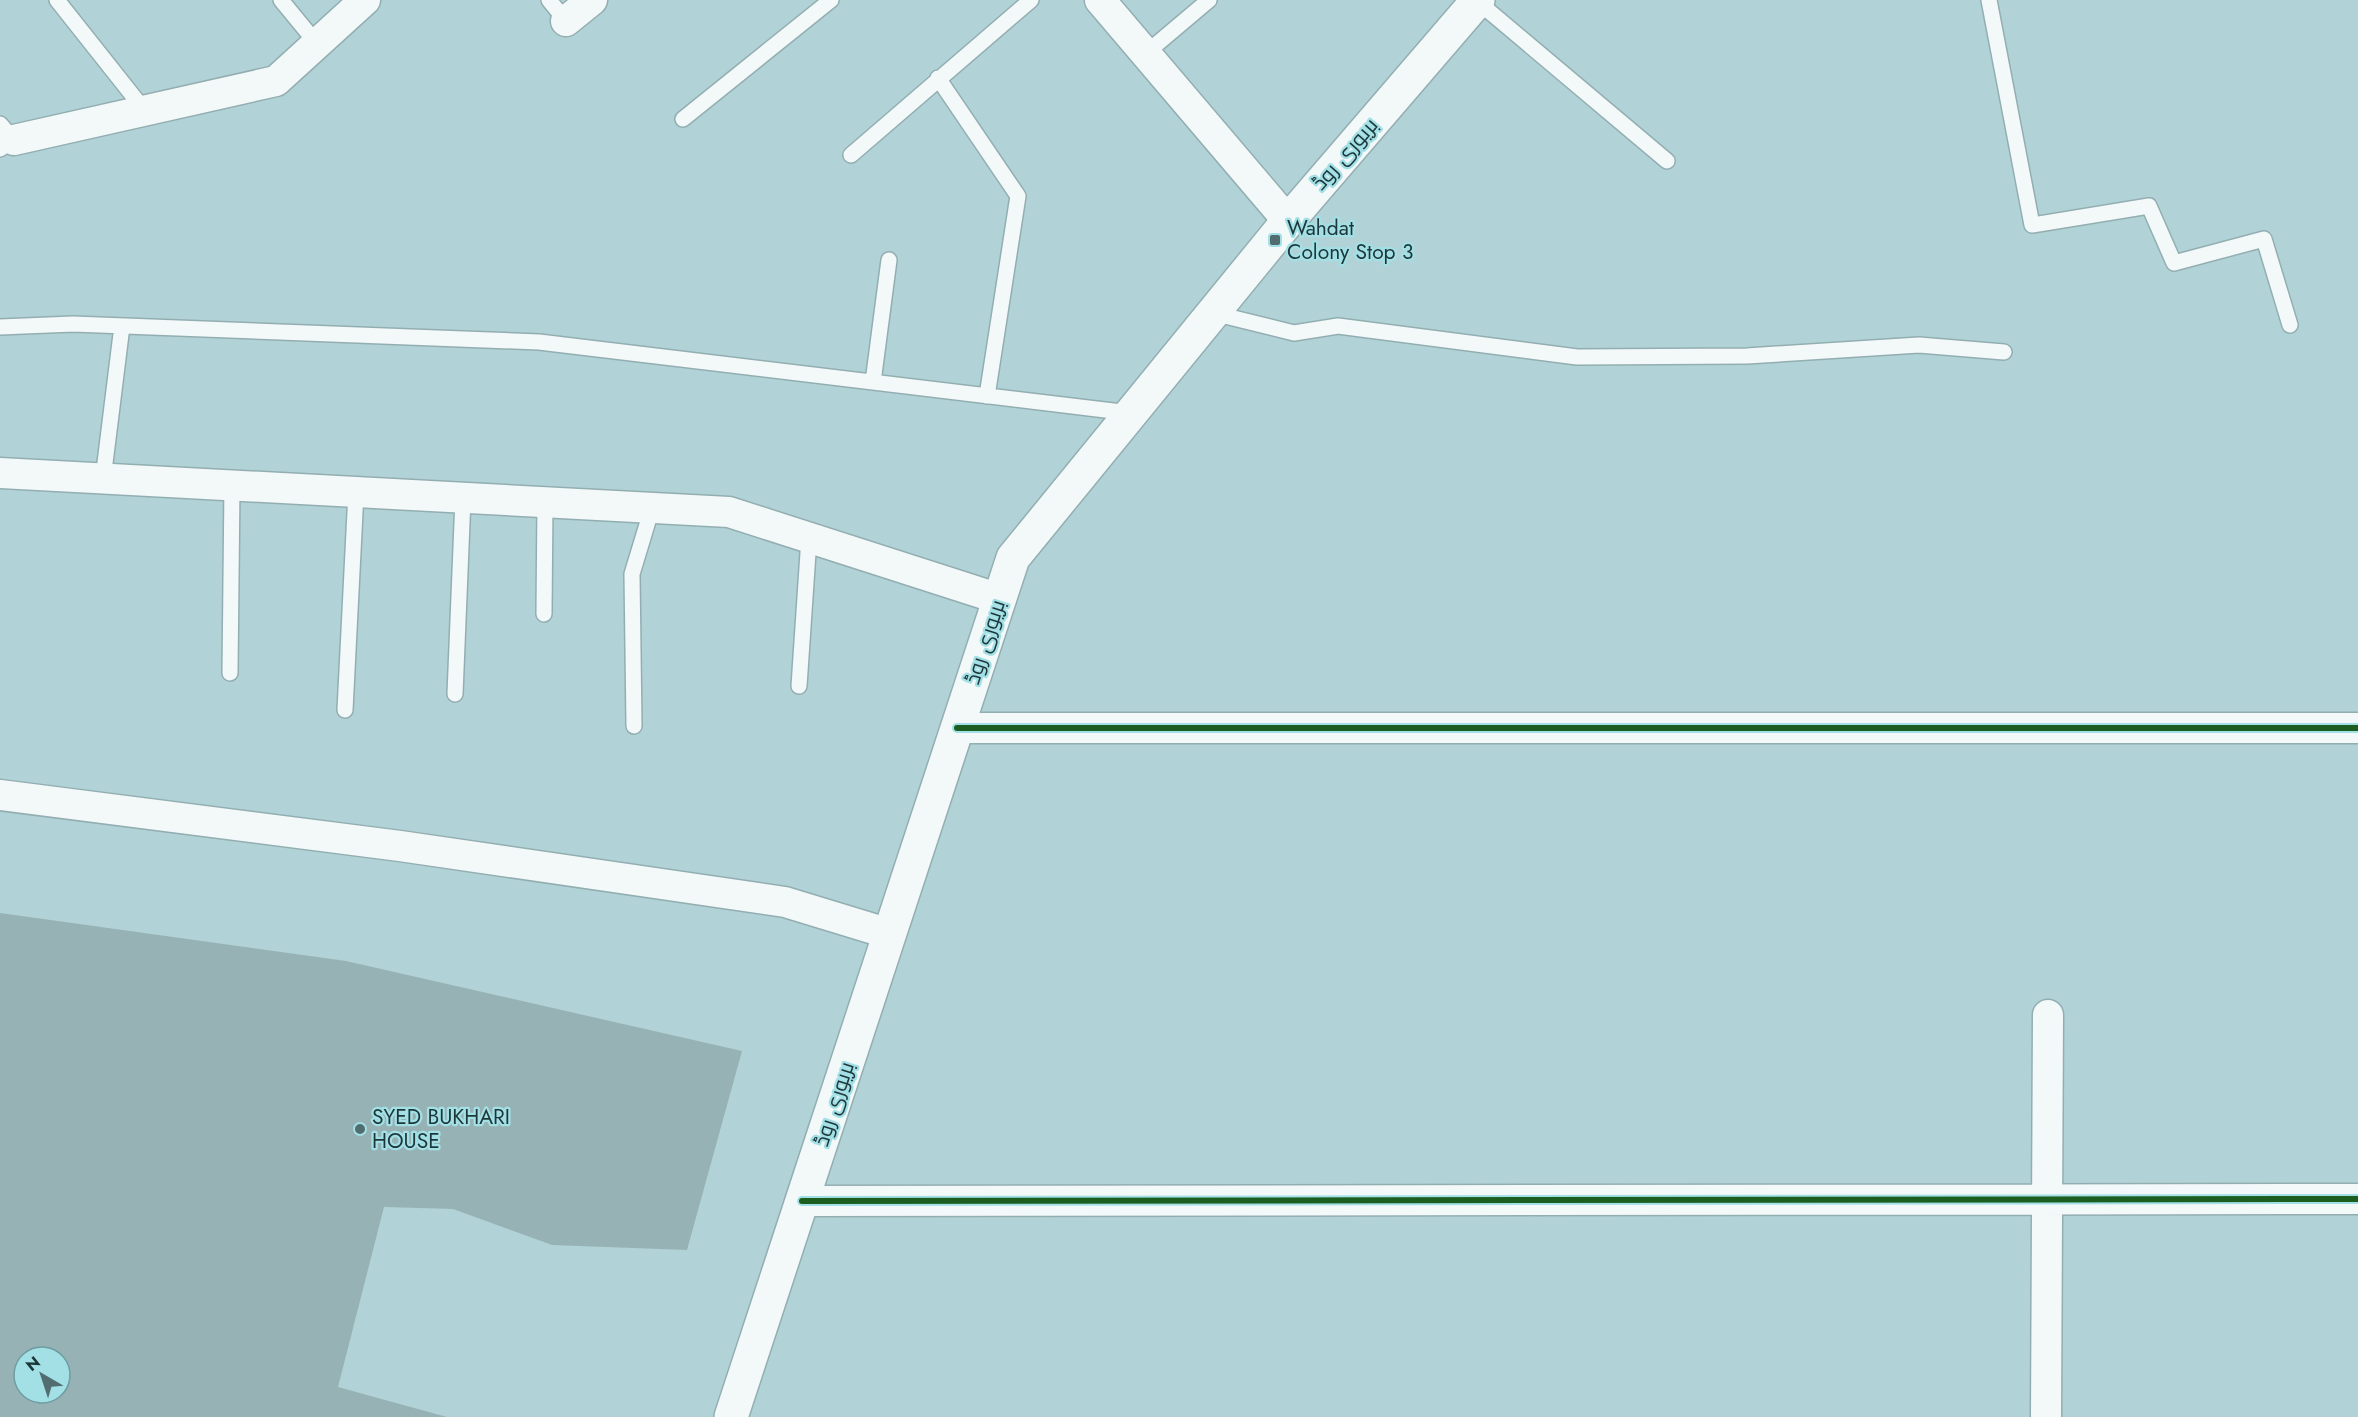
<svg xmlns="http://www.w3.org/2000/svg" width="2358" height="1417" font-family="Jost,Cairo,sans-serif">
<rect width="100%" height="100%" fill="#b1d3d7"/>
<path fill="#97b2b5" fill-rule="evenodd" d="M0 913 346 961 742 1051 687 1250 552 1245 453 1209 384 1207 338 1387 447 1417H0ZM24 1357H60V1393H24Z"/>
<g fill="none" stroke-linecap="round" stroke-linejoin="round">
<defs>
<path id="service" d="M57 0 145 111
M281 0 318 45
M549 0 566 21
M1989 0 2032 225 2149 206 2174 263 2264 239 2290 325
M1477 1 1667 161
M1145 54 1209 0
M938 78 1018 196 987 396
M683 119 831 0
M0 124 14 140 0 149
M851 155 1031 0
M1213 313 1294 333 1338 326 1577 357 1747 356 1919 345 2004 352
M0 327 73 324 539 342 1130 413
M873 382 889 260
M103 479 122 326
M544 614 545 502
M230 673 232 485
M799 686 809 538
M455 694 463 498
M345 710 356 492
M634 726 632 574 652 508"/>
<path id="minor" d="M1100 0 1288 221
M566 21 592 0
M14 140 276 81 365 0
M0 473 729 512 1000 599
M957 728H2358
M0 795 400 846 785 902 890 934
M802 1201 2358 1199
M2046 1417 2048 1015"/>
<path id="secondary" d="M731 1417 1013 558 1288 221 1478 0"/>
</defs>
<use href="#service" stroke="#93aeb1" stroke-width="18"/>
<use href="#minor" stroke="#93aeb1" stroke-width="33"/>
<use href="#secondary" stroke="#93aeb1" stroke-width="36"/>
<use href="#service" stroke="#f3f8f9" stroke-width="15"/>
<use href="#minor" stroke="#f3f8f9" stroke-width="30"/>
<use href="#secondary" stroke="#f3f8f9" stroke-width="33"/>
<defs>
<path id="cycleway" d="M957 728H2358
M802 1201 2358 1199"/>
</defs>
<use href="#cycleway" stroke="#a2e0e6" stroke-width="10"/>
<use href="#cycleway" stroke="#1b5e20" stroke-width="6"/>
</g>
<g fill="#516d70" stroke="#a2e0e6" stroke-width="2">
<rect x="1269" y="234" width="12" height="12" rx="3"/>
<circle cx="360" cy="1129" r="6"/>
</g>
<g text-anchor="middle" stroke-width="4.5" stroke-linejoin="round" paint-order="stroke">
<g font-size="21" fill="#1d3639" stroke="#a2e0e6">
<text transform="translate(1345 154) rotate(-49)" y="7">بریوری روڈ</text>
<text transform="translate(985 642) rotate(-72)" y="7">بریوری روڈ</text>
<text transform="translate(834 1104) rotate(-72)" y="7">بریوری روڈ</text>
</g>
<g font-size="21" fill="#1d3639" stroke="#a2e0e6" text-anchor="start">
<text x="1287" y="235">Wahdat<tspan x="1287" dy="24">Colony Stop 3</tspan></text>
<text x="372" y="1124">SYED BUKHARI<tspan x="372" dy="24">HOUSE</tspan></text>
</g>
</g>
<g transform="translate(42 1375) rotate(321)"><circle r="28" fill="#a2e0e6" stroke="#6d9ca1" stroke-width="1.5"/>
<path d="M0-4.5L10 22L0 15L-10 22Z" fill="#516d70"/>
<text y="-9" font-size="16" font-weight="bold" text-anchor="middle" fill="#1d3639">N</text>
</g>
</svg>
